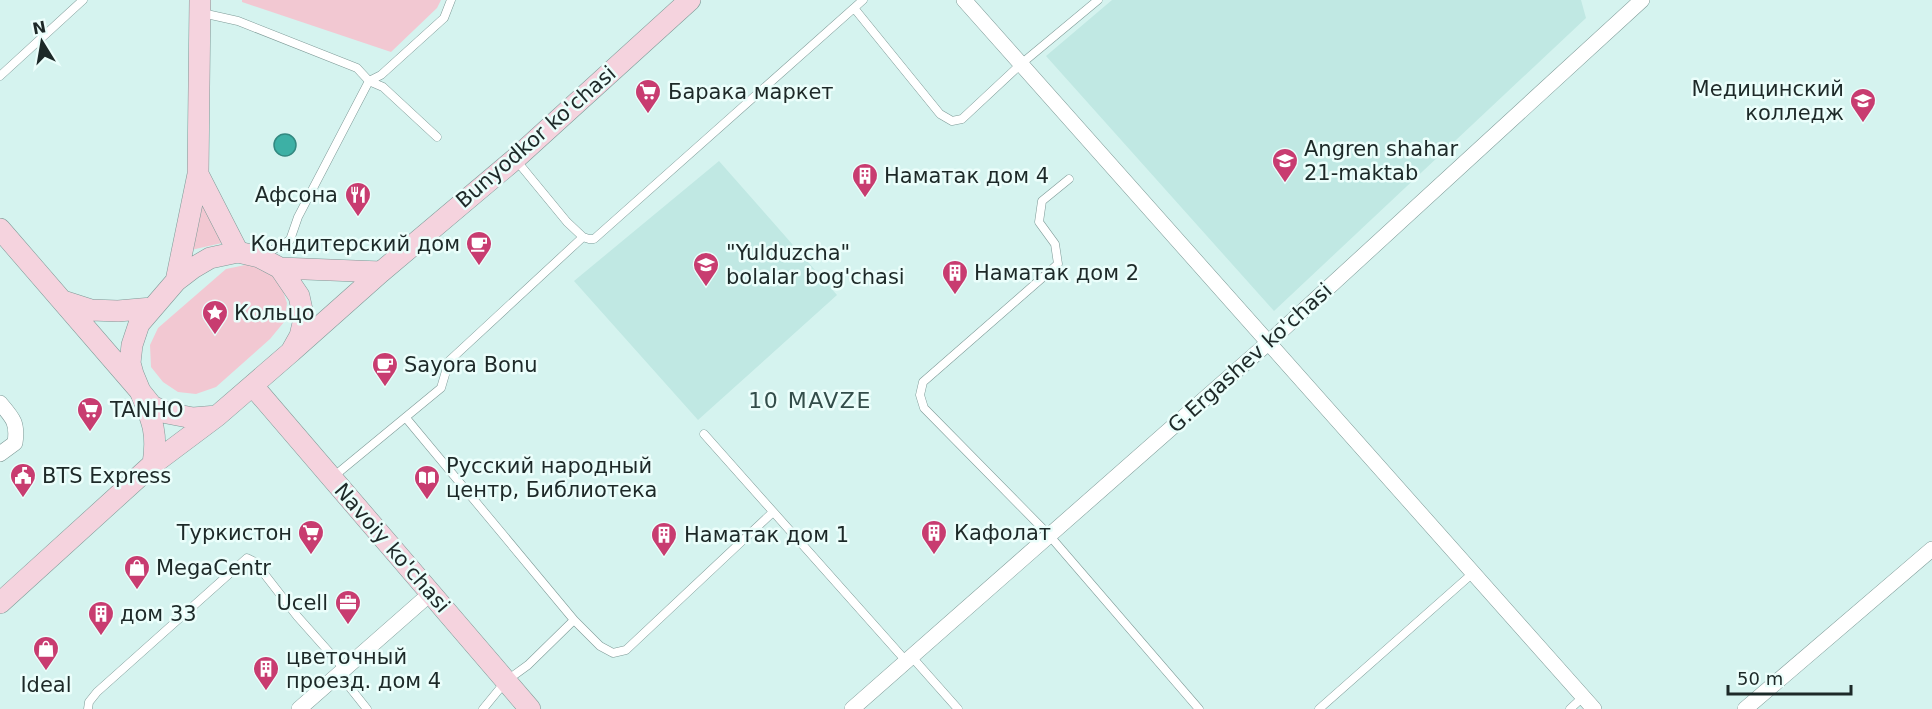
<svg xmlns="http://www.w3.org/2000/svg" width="1932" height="709" font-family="'DejaVu Sans',sans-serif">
<rect width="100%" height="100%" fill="#d5f3ef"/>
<path fill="#c0e8e3" d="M1112 0H1581L1586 18 1274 311 1046 56Z
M719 161 837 295 698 420 574 281Z"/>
<path fill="#f2c8d2" d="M242 0H441L437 8 391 52 242 2Z
M203 203 222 243 191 250Z
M250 264 270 272 281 285 287 303 284 322 270 339 216 387 196 394 178 392 163 382 151 367 150 345 158 328 226 269Z"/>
<path fill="#3db0a5" stroke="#338880" stroke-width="1.5" d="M274 145a11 11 0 1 1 22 0a11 11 0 1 1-22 0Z"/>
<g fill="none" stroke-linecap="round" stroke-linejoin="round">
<defs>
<path id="lane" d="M854 8 940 114 952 121 962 119 1021 64 1098 0
M202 13 238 21 357 68 369 81 298 217 290 240 264 255
M0 76 83 0
M437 137 383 87 369 81 381 75 444 18 451 0
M516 160 567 222 583 237 589 239H594L863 0
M1069 179 1042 201 1039 222 1055 244 1058 264 923 382 920 395 924 408 1049 535 1199 709
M406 418 574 620 528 665 506 681 483 709
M704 434 906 661
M333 477 441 388 449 361 583 237
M574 620 600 646 613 653 626 650 773 512
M911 656 958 709
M340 675 367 709
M88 709 89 702 97 692 247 558 255 562 297 616 345 670
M1319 709 1473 573
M1570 709 1583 697"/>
<path id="street" d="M964 0 1594 709
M0 403C13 418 18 423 15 443L0 454
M299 709 431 593
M852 709 1268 343 1642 0
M1745 709 1932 549"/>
<path id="secondary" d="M198 174 238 252
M0 229 140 391C152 420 158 432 153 464
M238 252 259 257 280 268 299 296 304 319 300 336 291 352 217 416 193 418 167 413 152 406 140 391 133 374 130 363 132 345 139 324 176 281 193 268 210 258Z
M280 268 381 272
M176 281 198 174 200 0
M63 301 91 310 118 311 152 308
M291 352 381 272 515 159 690 0
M253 386 530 709
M0 603 153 464 217 416"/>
</defs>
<use href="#lane" stroke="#7e9a97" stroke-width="9"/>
<use href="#street" stroke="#7e9a97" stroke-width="16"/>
<use href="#secondary" stroke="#7e9a97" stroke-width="22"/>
<use href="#lane" stroke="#fff" stroke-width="8"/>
<use href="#street" stroke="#fff" stroke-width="15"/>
<use href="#secondary" stroke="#f5d3de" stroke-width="21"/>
</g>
<defs>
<symbol id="supermarket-pin" viewBox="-11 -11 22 30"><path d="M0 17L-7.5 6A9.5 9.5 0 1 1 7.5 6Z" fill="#c83c70" stroke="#ebfefb"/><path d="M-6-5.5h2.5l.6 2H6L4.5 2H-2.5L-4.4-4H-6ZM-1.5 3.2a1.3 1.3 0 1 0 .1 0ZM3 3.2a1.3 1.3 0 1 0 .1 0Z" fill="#fff"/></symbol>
<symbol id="university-pin" viewBox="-11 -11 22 30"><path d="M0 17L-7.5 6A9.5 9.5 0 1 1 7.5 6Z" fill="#c83c70" stroke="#ebfefb"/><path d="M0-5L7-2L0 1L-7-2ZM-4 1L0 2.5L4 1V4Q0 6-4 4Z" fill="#fff"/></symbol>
<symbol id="school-pin" viewBox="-11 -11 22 30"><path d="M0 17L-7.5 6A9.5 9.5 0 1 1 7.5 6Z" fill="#c83c70" stroke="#ebfefb"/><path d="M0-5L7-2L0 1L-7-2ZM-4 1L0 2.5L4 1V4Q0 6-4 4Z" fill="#fff"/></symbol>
<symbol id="building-pin" viewBox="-11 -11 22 30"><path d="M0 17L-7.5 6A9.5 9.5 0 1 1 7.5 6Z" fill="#c83c70" stroke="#ebfefb"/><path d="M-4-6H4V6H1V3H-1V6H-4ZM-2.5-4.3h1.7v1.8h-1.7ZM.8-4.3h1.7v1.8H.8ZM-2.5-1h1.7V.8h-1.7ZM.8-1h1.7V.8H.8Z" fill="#fff"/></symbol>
<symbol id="restaurant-pin" viewBox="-11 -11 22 30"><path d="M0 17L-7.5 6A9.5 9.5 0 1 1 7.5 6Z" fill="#c83c70" stroke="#ebfefb"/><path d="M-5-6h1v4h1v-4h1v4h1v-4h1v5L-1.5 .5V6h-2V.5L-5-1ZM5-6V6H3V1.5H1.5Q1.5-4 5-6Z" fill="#fff"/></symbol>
<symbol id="cafe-pin" viewBox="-11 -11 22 30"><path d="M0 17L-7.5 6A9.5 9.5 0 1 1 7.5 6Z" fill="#c83c70" stroke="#ebfefb"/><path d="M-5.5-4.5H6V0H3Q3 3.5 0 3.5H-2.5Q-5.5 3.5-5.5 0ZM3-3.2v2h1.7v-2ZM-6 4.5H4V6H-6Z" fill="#fff"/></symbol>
<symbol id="sight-pin" viewBox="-11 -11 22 30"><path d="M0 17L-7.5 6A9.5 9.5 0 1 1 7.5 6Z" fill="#c83c70" stroke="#ebfefb"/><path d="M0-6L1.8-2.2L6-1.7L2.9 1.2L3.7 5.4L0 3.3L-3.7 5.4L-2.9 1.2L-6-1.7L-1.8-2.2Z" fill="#fff"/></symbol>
<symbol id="civic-pin" viewBox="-11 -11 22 30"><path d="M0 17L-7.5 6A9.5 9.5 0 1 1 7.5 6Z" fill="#c83c70" stroke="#ebfefb"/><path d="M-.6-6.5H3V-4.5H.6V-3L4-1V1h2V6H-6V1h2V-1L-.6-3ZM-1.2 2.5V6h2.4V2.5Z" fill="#fff"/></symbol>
<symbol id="library-pin" viewBox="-11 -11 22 30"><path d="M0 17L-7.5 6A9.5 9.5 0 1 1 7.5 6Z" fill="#c83c70" stroke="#ebfefb"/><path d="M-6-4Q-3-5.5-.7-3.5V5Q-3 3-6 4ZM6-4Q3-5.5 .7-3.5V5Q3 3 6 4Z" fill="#fff"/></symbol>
<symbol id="shop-pin" viewBox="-11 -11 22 30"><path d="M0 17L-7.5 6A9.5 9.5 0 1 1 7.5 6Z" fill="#c83c70" stroke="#ebfefb"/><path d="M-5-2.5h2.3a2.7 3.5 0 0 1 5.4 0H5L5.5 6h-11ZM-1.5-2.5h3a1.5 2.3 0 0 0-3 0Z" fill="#fff"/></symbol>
<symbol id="office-pin" viewBox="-11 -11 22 30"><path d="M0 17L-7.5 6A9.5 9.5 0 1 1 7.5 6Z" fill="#c83c70" stroke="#ebfefb"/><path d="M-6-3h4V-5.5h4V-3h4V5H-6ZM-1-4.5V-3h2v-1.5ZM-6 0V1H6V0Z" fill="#fff"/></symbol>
</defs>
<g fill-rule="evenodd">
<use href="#supermarket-pin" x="633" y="77" width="30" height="40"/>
<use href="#university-pin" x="1848" y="86" width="30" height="40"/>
<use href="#school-pin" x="1270" y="146" width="30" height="40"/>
<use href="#building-pin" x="850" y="161" width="30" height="40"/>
<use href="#restaurant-pin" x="343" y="180" width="30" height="40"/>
<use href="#cafe-pin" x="464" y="229" width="30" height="40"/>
<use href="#school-pin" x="691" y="250" width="30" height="40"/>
<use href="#building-pin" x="940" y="258" width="30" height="40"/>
<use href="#sight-pin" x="200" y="298" width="30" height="40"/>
<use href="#cafe-pin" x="370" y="350" width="30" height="40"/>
<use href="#supermarket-pin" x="75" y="395" width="30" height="40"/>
<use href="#civic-pin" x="8" y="461" width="30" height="40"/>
<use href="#library-pin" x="412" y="463" width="30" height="40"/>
<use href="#supermarket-pin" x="296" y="518" width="30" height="40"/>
<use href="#building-pin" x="919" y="518" width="30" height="40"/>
<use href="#building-pin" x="649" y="520" width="30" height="40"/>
<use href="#shop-pin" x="122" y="553" width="30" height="40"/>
<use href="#office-pin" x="333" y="588" width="30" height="40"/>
<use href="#building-pin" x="86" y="599" width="30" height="40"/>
<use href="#shop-pin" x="31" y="634" width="30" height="40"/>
<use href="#building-pin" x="251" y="654" width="30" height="40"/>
</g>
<g text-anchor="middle" stroke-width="5" stroke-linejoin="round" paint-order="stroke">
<g font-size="21" fill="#1d2928" stroke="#ebfefb" text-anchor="start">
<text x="1844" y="96" text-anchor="end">Медицинский<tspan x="1844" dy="24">колледж</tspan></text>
<text x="668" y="99">Барака маркет</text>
<text x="1304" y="156">Angren shahar<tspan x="1304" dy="24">21-maktab</tspan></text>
<text x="884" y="183">Наматак дом 4</text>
<text x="338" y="202" text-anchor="end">Афсона</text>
<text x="460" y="251" text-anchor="end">Кондитерский дом</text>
<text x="726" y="260">"Yulduzcha"<tspan x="726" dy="24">bolalar bog'chasi</tspan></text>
<text x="974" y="280">Наматак дом 2</text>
<text x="234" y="320">Кольцо</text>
<text x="404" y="372">Sayora Bonu</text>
<text x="110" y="417">TANHO</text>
<text x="446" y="473">Русский народный<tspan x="446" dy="24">центр, Библиотека</tspan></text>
<text x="42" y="483">BTS Express</text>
<text x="292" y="540" text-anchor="end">Туркистон</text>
<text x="954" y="540">Кафолат</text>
<text x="684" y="542">Наматак дом 1</text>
<text x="156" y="575">MegaCentr</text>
<text x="328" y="610" text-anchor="end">Ucell</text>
<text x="120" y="621">дом 33</text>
<text x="286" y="664">цветочный<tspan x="286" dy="24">проезд. дом 4</tspan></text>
<text x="46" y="692" text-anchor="middle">Ideal</text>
</g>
<g font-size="21" fill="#1d2928" stroke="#ebfefb">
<text transform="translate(536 137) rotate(-41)" y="7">Bunyodkor ko'chasi</text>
<text transform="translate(1250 358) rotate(-42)" y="7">G.Ergashev ko'chasi</text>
<text transform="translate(392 548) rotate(49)" y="7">Navoiy ko'chasi</text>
</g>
<g font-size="22" letter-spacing="1.5" fill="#334d4a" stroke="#ebfefb">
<text x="810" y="408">10 MAVZE</text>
</g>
</g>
<g transform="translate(42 42) rotate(349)" stroke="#ebfefb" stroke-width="4.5" paint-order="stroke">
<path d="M0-4.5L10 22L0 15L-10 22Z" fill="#1d2928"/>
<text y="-9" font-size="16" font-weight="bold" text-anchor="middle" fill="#1d2928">N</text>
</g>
<path d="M1728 685v9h123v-9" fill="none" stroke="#1d2928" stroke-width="3"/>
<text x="1737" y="685" font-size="18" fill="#1d2928" stroke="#ebfefb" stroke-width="4.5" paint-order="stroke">50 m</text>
</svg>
